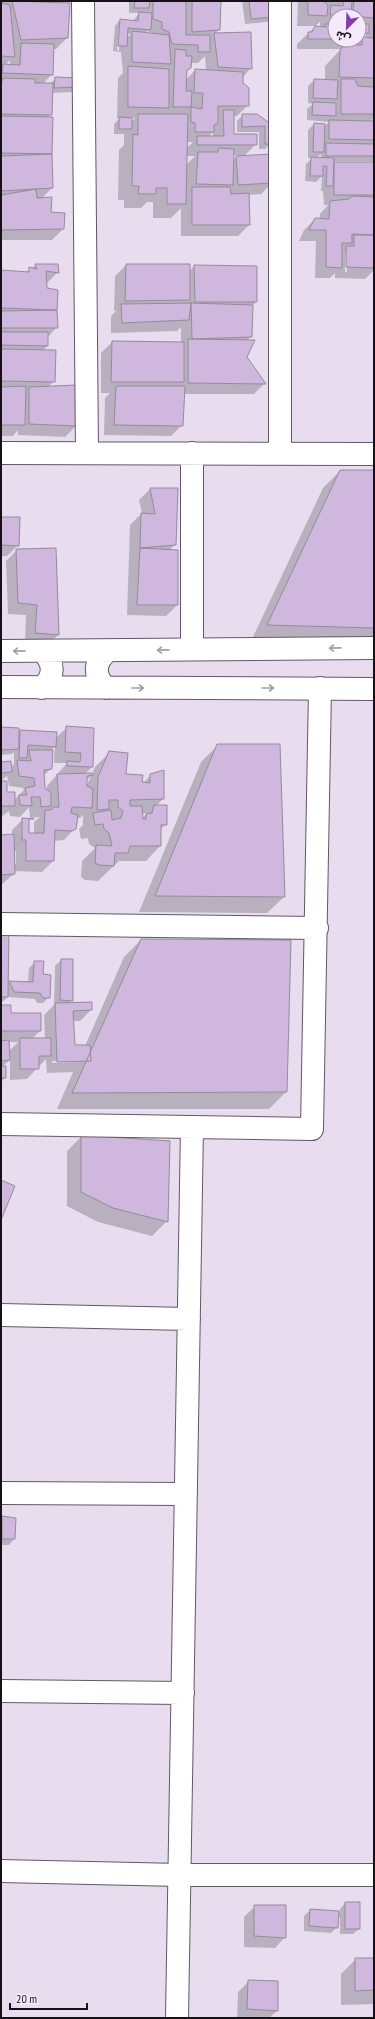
<svg xmlns="http://www.w3.org/2000/svg" width="375" height="2019" font-family="'PT Sans Narrow','Noto Sans Arabic',sans-serif">
<rect width="100%" height="100%" fill="#e7ddee"/>
<path fill="#0003" fill-rule="evenodd" d="M1 1H38L36 3 67 38 56 49H53L52 74 43 84H50L56 78 77 86 72 92 52 93 51 114 47 118H52V188L41 199 63 229 52 240H1ZM10 60V65H5Z
M129 1H220L219 29 215 34 251 68 242 78V84L248 105 237 116H233V135L256 144 244 156 272 183 261 194 248 195 249 225 238 236H181V208L171 218H153V202H147L141 208H124V200H118L119 150 124 145V134H114V124L120 118H117L118 78 123 73 121 52 113 51 115 26 120 20 133 21 139 13H129ZM119 25H121L119 51 117 50ZM147 31 155 34H145ZM127 34H131L126 38ZM205 56 206 71 195 70 186 80V72L190 68V63H198ZM131 118H135L131 122ZM213 132V137H208ZM187 142H193L186 149ZM233 155H238L233 160ZM186 156H195L186 165Z
M242 1H272V17L267 22 245 24Z
M298 1H374V118L370 122H374V270L365 279 335 278V273L330 278H315L316 241H299L304 230 315 219 319 220 320 214 328 205H324L323 191H321L322 176 316 182 305 181 306 164 312 158H308V130L314 124 323 127 329 122 307 120V109L313 104 308 103V86L314 80H325V66L341 49H297V44L315 27H320V22L315 26H297ZM335 16H359V40H335ZM366 34V39L362 38ZM354 44H357L352 46ZM321 154V158H316ZM332 161H372V163H334L332 165ZM347 252V272H345V254Z
M243 115 271 126V143L265 149H259V132H237V121Z
M36 265 58 272 47 283 46 289 57 291V327L47 338V346L43 351 54 381 48 387 76 426 65 437 18 435V430L13 436H1V271L24 273Z
M126 265H189V272L194 266 256 302 252 306 251 336 247 341 246 357 265 383 254 394H183L182 425 171 436 104 435 105 398 110 393H101V353L112 342 181 343V327L177 331 111 333V316L116 311H114L115 276Z
M340 471H374V644L251 641 323 488Z
M150 489H177L175 544 169 551H177V605L166 616 127 615 130 525 142 513 139 500Z
M1 518 18 545 7 556H1Z
M17 550 58 635 47 646 25 643 26 615 8 614 6 561Z
M67 727 93 729 92 767 85 774H92L95 767 110 752 125 775 143 783 151 775 163 799 156 806 166 824 160 830V846L146 861H119L98 881 85 880 81 877 82 861 95 848 89 844 88 838 81 839 79 829 83 825V815L80 818H76L75 828 64 840 53 841V861L42 872 14 871V874L1 885V836L12 835V830L23 819 28 834H34V822L40 817 30 818 29 807 20 817 10 816 9 811 1 817V782L6 793 14 800 24 790 23 788 9 786 7 776 1 781V763L11 768 14 764V752L12 754 1 755V728L18 734 21 731 55 739ZM55 746 54 763H67L47 786V791L44 789 43 776 51 769 52 750ZM91 776 86 787V781ZM147 813 142 819V814ZM14 851H16V864H14Z
M218 745 284 897 267 913 139 912 201 762Z
M1 929 8 983 9 982 28 983 29 968 35 962 42 975 49 997 43 1003H37L35 999 8 997 1 1003Z
M141 940 290 941 286 1092 269 1109H57L73 1072 47 1073 46 1059 27 1079 10 1080V1060L2 1067 5 1078 1 1082V1006L10 1014 40 1031 32 1039H45L44 1015 54 1005 55 966 61 960H72V1000L69 1003 91 1010 80 1021H73L74 1046H85L124 957ZM8 1042H18L9 1051ZM78 1060V1062L52 1063V1061Z
M82 1136 167 1221 152 1236 98 1222 67 1206V1151Z
M2 1517 14 1539 9 1545H1Z
M345 1903 359 1929 353 1934H340V1917H338L337 1927 331 1933 304 1931V1916L310 1910 340 1912V1909Z
M255 1906 285 1937 275 1948 244 1947V1917Z
M356 1959H374V2004L341 2005V1974Z
M249 1981 277 2011 269 2018H237L238 1992Z"/>
<path fill="#cfb7de" stroke="#948b9b" d="M12 1 70 3 68 38 21 40Z
M135 1H150L149 8H134Z
M153 1H186V35H210V52H198V45L172 44 169 32 162 29V22L153 19Z
M192 1H221L220 30 192 32Z
M249 1H273V17L251 19Z
M308 1H323L328 5 327 16 308 15Z
M344 1H352L351 16 330 15 331 5 343 6Z
M354 1H374V18L353 16Z
M1 3 10 5 15 57 1 56Z
M139 12 152 13 151 30 128 28 127 46H118L120 19 138 21Z
M325 24H335V39H308V32H312L315 26 326 27Z
M359 24H369V33H360V39Z
M132 31 169 35 171 64 132 62Z
M251 32 252 69 218 67 214 33Z
M362 37 374 38V78L339 77 340 50 344 45H362Z
M21 43 54 44 53 75 2 73 3 64 20 65Z
M175 49 186 50V56H192L191 68 187 70 186 91H192L191 107H173Z
M128 66 169 69V108L128 107Z
M195 69 243 72V83L249 88V106H218V123L214 125V132H195V123L191 122V107L202 109 203 93H194Z
M55 77 79 78 78 87 54 88Z
M3 78 35 79V83H53L52 115 1 114V84Z
M314 79 338 80 337 99 313 98Z
M341 79H355L358 86 374 87V114H341Z
M313 102 336 103V116L312 115Z
M223 110H234V134H257V145H197V136H224Z
M138 114H188L186 204H167V188H156V194H138L139 186H132L133 134 138 135Z
M242 114H257L272 125V144H265V126L242 127Z
M1 116 53 117 52 154 1 153Z
M119 117 132 118V129H119Z
M329 120 374 121V140L329 139Z
M314 123 325 124 324 152H313Z
M326 143 374 144V156H326Z
M219 148 234 149 233 185 196 184 198 152H218Z
M52 154 53 188 1 191V156Z
M271 154 273 183 238 185 236 156Z
M311 157 334 158 333 186H326L327 166H323V176H310Z
M334 162H374V195H334Z
M192 187H230L231 194 249 193 250 225H192Z
M36 189 37 198 52 197 51 212 65 213 64 229 1 230V195Z
M352 196 374 197V235L352 234V243H342V268L326 267V230H309L315 218 329 219 330 201 349 199Z
M354 235H374V268L346 267V246H354Z
M35 264H58L59 273 46 271 47 288 58 290 57 310 1 308V270L29 272V267L37 269Z
M126 264H190V300L125 301Z
M194 265 257 266V302H195Z
M191 303 189 320 122 323 121 304Z
M191 303 253 305 252 337 192 339Z
M57 310 58 328H1V311Z
M1 332H48V346L1 345Z
M188 339 255 340 247 357 266 384 188 383Z
M112 341 184 342V382H111Z
M1 349 56 350 55 382 1 381Z
M76 385 77 426 29 424V387Z
M26 386 25 425H1V387Z
M116 386H185L183 426 114 425Z
M340 470H374V628L267 625Z
M150 488H178L176 545 140 548 141 513 155 514Z
M1 517H20L19 546 1 545Z
M56 548 59 635 35 633 37 605 18 603 16 549Z
M140 548 178 550V605H137Z
M66 726 94 728 93 767 67 766V761L80 762 81 753 65 752Z
M1 727 19 728V749L1 750Z
M20 730 57 732 56 747 28 745 27 758H19Z
M217 744H280L285 897 155 896Z
M29 750H53L52 769 44 770 45 788 51 793V806L41 807 40 797H31L32 806 20 805 19 795H27L25 788 35 786 34 778 19 776 17 760 31 761Z
M109 751 128 753 126 774 143 775 142 782 150 783V774L164 770V799L130 800V806H142L143 819H146V814L152 813 154 805H167V825H161V846H130L128 853H115L114 866 99 865 95 863 96 845 112 846 109 833 104 829 103 824 95 825 93 813 111 810 112 820 121 818 123 811 118 807V800H109V809L97 810 98 777Z
M11 761 12 772 1 773V762Z
M92 773 93 775 87 776V786L93 789 92 808 72 807 71 813 78 815 76 829 72 831 55 830 54 861H26V840H22V818L34 819H29V833H44L45 810H51L54 807H59L57 774Z
M1 781H7V792H15V806H1Z
M14 834 15 874 1 875V835Z
M1 928H9L8 997H1Z
M141 939 291 940 287 1092 72 1093Z
M61 959H73V1001L60 1000Z
M34 961H44L43 974 51 975 50 998H43L40 993 14 992 9 981 33 982Z
M92 1002V1010L73 1011 75 1045H90L91 1061 57 1062 55 1003Z
M1 1005H11V1013H41V1031H1Z
M20 1038H51V1056H39V1069H20Z
M9 1040 10 1060 1 1061V1041Z
M1 1066H6V1078H1Z
M81 1135 170 1141 168 1222 113 1208 81 1192Z
M1 1180 15 1186 1 1220Z
M2 1516 16 1518 15 1539H2Z
M345 1902H360V1929H345Z
M254 1905H286V1938L254 1936Z
M310 1909 339 1911 338 1928 309 1926Z
M355 1958H374V1990L355 1991Z
M248 1980 278 1981V2011L247 2009Z"/>
<g fill="none" stroke-linecap="round" stroke-linejoin="round">
<defs>
<path id="minor" d="M83 1 87 453
M280 1V454
M1 453 374 454
M192 453V649
M1 924 317 928
M1 1124 312 1129 320 688
M1 1315 189 1319
M1 1493 186 1494
M1 1691 183 1693
M1 1871 180 1875H374
M177 2018 192 1127"/>
<path id="tertiary" d="M1 651 374 648
M1 687 374 689
M42 688C55 676 55 663 42 651
M106 688C93 676 94 661 108 651"/>
</defs>
<use href="#minor" stroke="#615867" stroke-width="24"/>
<use href="#tertiary" stroke="#615867" stroke-width="24"/>
<use href="#minor" stroke="#fff" stroke-width="22"/>
<use href="#tertiary" stroke="#fff" stroke-width="22"/>
</g>
<defs><path id="oneway-shaft" d="M-6 0H5M1.5-3L5.5 0L1.5 3" fill="none" stroke-width="1.6" stroke-linecap="round" stroke-linejoin="round"/></defs>
<g stroke="#a1a0a2">
<use href="#oneway-shaft" transform="translate(335 648) rotate(179)"/>
<use href="#oneway-shaft" transform="translate(163 650) rotate(179)"/>
<use href="#oneway-shaft" transform="translate(19 651) rotate(179)"/>
<use href="#oneway-shaft" transform="translate(138 688)"/>
<use href="#oneway-shaft" transform="translate(268 688)"/>
</g>
<rect width="375" height="2019" fill="none" stroke="#151117" stroke-width="4"/>
<g transform="translate(347 28) rotate(203)"><circle r="19" fill="#f4eafc" stroke="#9b93a0"/>
<path d="M0-3L7 15L0 10L-7 15Z" fill="#863aab"/>
<text y="-6" font-size="11" font-weight="bold" text-anchor="middle" fill="#151117">ش</text>
</g>
<path d="M10 2003v6h77v-6" fill="none" stroke="#151117" stroke-width="2"/>
<text x="16" y="2003" font-size="12" fill="#151117" stroke="#f4eafc" stroke-width="3" paint-order="stroke">20 m</text>
</svg>
